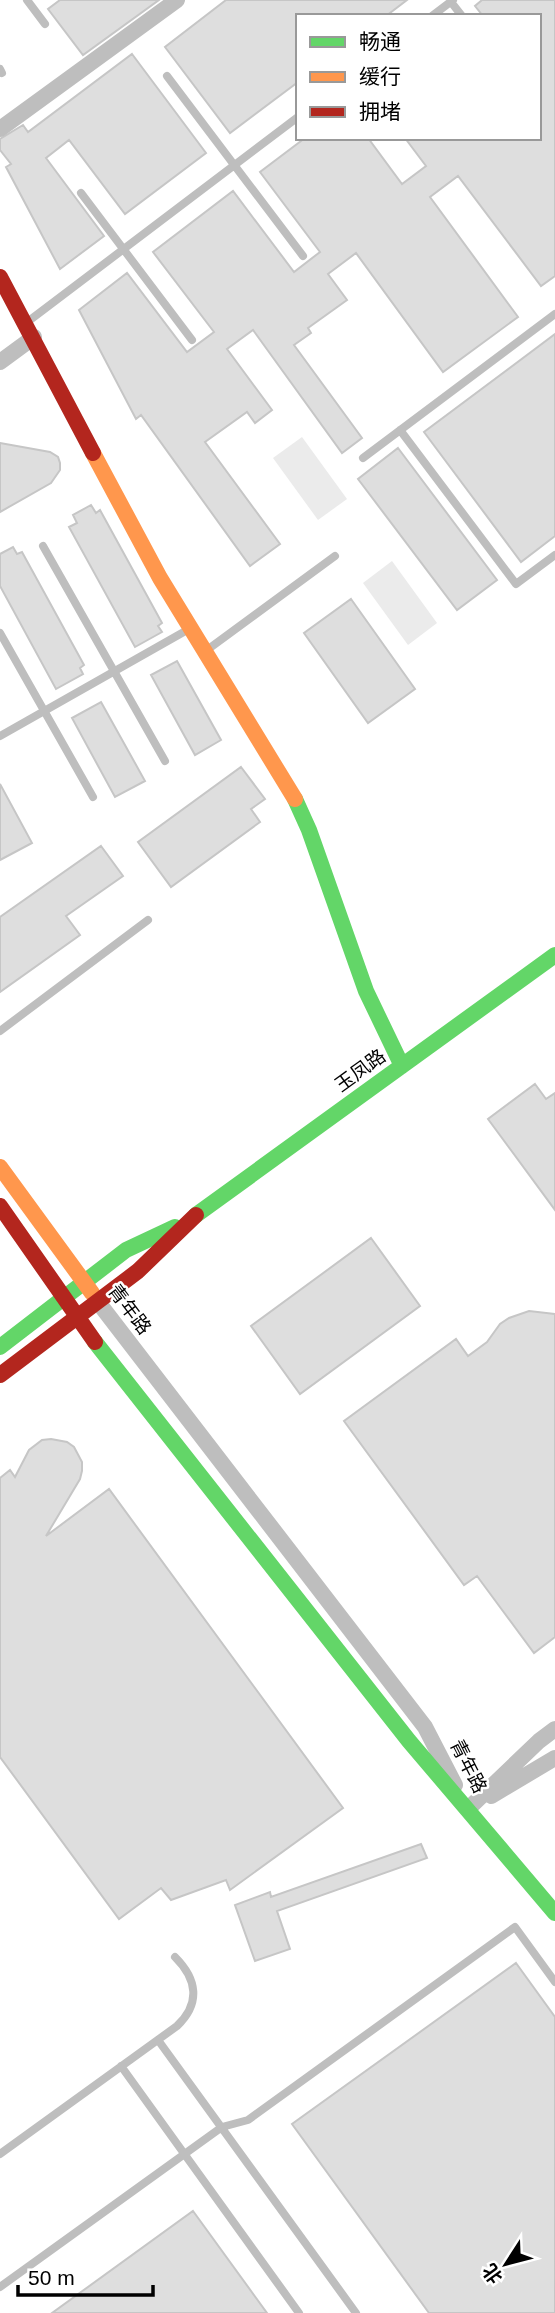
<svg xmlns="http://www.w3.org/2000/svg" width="555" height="2313" font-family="Helvetica,'Noto Sans SC',sans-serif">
<rect width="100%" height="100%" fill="#fff"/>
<path fill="#ebebeb" d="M302 437 347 499 318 520 273 458Z
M392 561 437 623 408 645 363 583Z"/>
<path fill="#dedede" stroke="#c6c6c6" stroke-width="2" d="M60 0H159L83 55 48 9Z
M226 0H407L386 16H298V82L230 133 165 47Z
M482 0H555V276L541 286 458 176 430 197 518 317 443 372 356 253 328 274 347 300 308 328 311 333 294 345 362 438 342 453 253 330 227 349 272 410 255 423 247 412 205 442 280 544 250 566 141 415 136 419 79 310 127 273 187 352 214 332 153 252 233 191 294 272 320 252 260 172 305 138H368L402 184 426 166 405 138H539V16H483L475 6Z
M132 54 206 153 125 214 69 140 46 158 104 236 60 269 6 167 11 164 0 150V139L23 125 28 132Z
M555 334V536L521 562 424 432Z
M0 443 50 452 58 457 60 463V470L51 483 0 512Z
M398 448 497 580 457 610 358 479Z
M91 505 96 513 100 510 162 623 158 626 162 632 135 647 69 527 77 523 73 515Z
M13 547 17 554 22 552 84 665 80 668 83 674 56 689 0 586V554Z
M351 599 415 689 368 723 304 633Z
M177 661 221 740 195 755 151 675Z
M101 702 145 781 115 797 72 718Z
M241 767 265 799 251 809 260 822 171 887 138 842Z
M0 784 32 843 0 860Z
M101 846 123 876 66 916 80 935 0 992V917Z
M535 1084 546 1099 555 1093V1210L488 1119Z
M371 1238 420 1306 300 1394 251 1326Z
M529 1311 555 1314V1637L534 1653 477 1576 464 1585 344 1421 456 1339 468 1356 487 1342 500 1324 509 1318Z
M51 1439 67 1442 74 1447 82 1462V1471L80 1479 46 1536 109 1489 343 1808 230 1890 226 1880 171 1900 161 1888 119 1919 0 1757V1478L10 1470 15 1477 29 1450 42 1440Z
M421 1844 427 1858 277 1911 290 1949 255 1961 235 1905 270 1892 271 1897Z
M516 1963 555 2017V2313H429L292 2124Z
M193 2211 267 2313H52Z"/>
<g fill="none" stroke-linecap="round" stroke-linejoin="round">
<path stroke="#bebebe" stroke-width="8" d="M27 0 45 24
M451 2 462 16
M432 16 453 0
M0 69 2 73
M167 76 303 256
M81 193 192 340
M26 323 298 117
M400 430 516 584 555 555
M363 458 555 314
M43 546 165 761
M0 633 93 797
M207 650 335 556
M0 736 189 629
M0 1031 148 920
M158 2040 356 2313
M121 2066 299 2313
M0 2154 177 2026C201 2003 197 1979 175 1957
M0 2287 222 2127 248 2120 515 1927 555 1982"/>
<path stroke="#bebebe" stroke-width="16" d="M0 129 177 0
M0 362 34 337
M98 1302 425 1727 455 1785
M491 1796 555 1758
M468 1809 539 1741 555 1729"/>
<path stroke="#63d668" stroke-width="16" d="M295 799 309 830 366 991 402 1066
M196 1215 555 955
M95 1342 409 1741 555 1913
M0 1347 126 1250 175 1227"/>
<path stroke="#ff974d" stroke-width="16" d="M93 453 160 578 295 799
M0 1167 92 1293"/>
<path stroke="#b3261e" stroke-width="16" d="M0 277 93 453
M0 1206 95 1342
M0 1375 138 1271 196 1215"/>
</g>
<g text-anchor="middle" stroke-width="5" stroke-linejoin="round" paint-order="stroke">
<g font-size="19" fill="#000" stroke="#fff">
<text transform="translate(360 1070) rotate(-36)" y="7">玉凤路</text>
<text transform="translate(130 1309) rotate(53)" y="7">青年路</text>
<text transform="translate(469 1766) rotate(63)" y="7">青年路</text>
</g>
</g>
<rect x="296" y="14" width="245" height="126" fill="#ffffff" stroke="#999999" stroke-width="2"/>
<rect x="310" y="37" width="35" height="10" fill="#63d668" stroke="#999999" stroke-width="2"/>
<text x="359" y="49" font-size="21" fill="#000000">畅通</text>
<rect x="310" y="72" width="35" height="10" fill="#ff974d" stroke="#999999" stroke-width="2"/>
<text x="359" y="84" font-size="21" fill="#000000">缓行</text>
<rect x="310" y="107" width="35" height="10" fill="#b3261e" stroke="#999999" stroke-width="2"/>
<text x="359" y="119" font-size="21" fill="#000000">拥堵</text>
<g transform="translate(506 2264) rotate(234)" stroke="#ffffff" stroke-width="5" paint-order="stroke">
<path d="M0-5L12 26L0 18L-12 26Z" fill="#000000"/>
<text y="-10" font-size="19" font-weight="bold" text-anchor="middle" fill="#000000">北</text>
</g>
<path d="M18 2285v10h135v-10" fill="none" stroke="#000000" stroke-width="3.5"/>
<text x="28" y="2285" font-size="21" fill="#000000" stroke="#ffffff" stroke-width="5" paint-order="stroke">50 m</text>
</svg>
